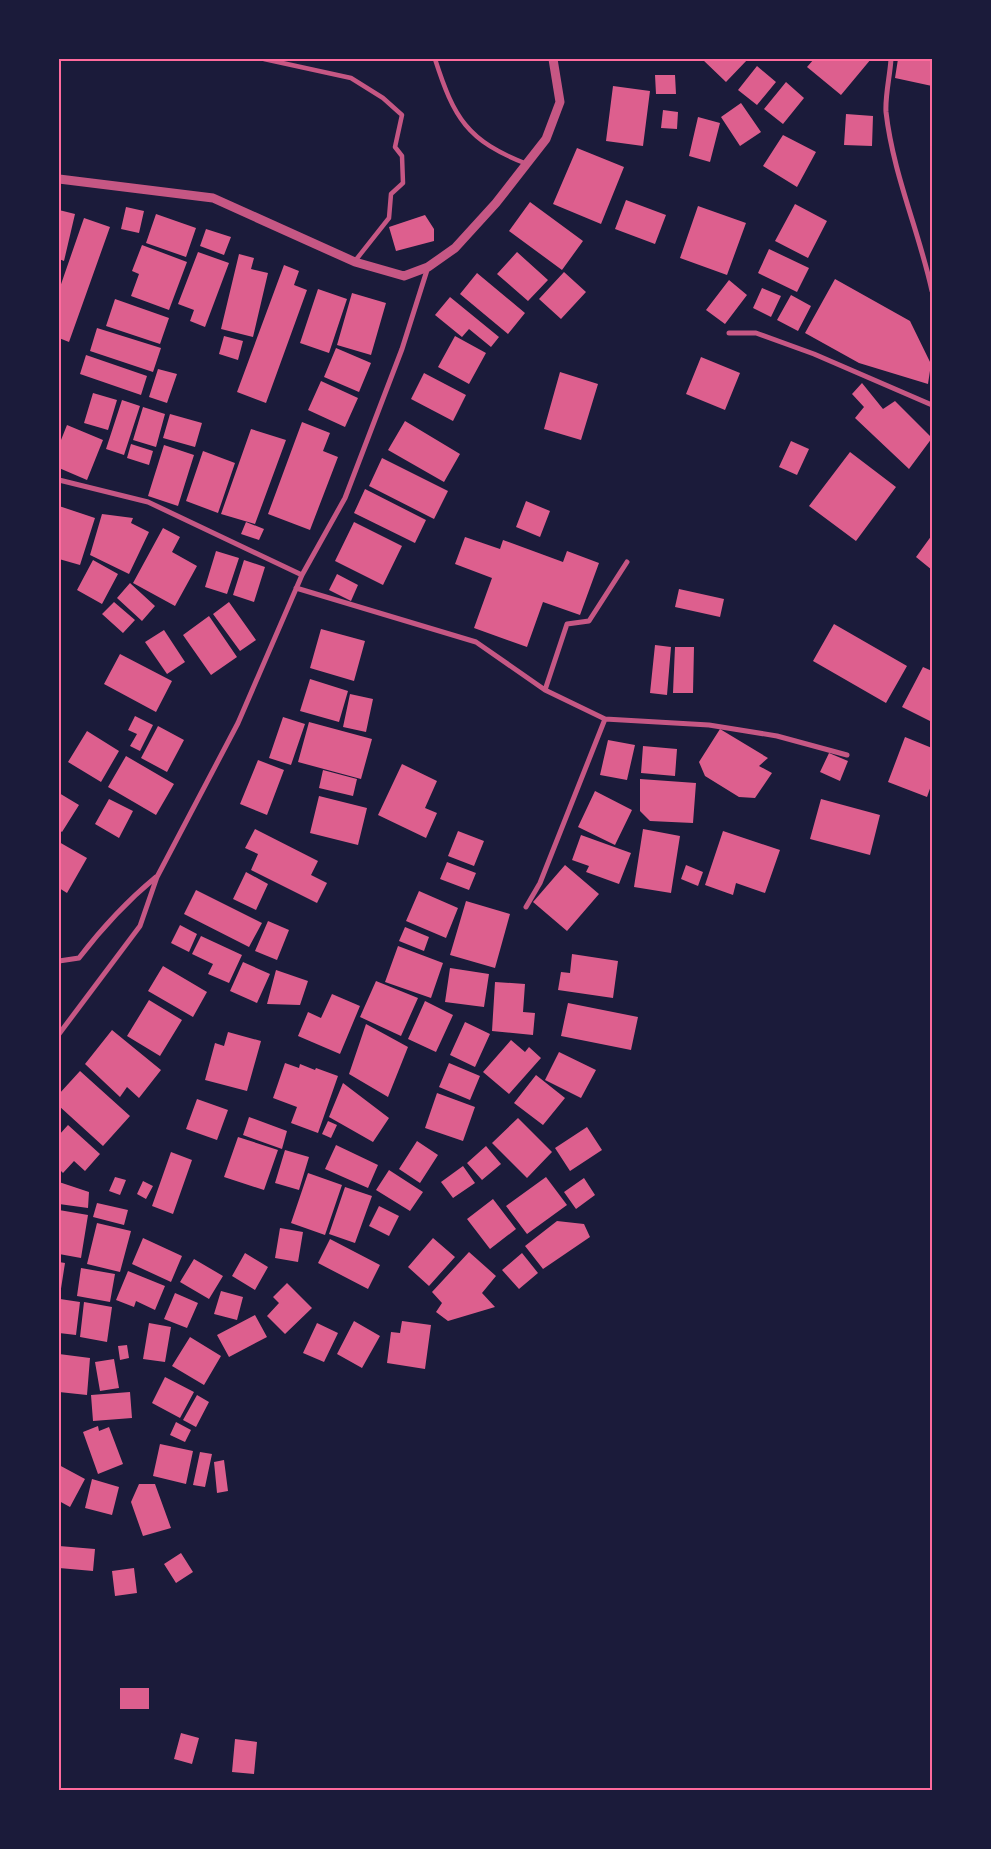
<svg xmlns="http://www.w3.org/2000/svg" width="991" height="1849" font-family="'PT Sans Narrow',sans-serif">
<rect width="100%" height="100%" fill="#1b1b3a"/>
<path fill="#dd5f8e" d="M702 59H748L726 82Z
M814 59H871L841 95 807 67Z
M898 59H932V86L895 78Z
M757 66 776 82 757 105 738 90Z
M655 75H675L676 94H656Z
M786 82 804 98 783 124 764 109Z
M613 86 650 91 643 146 606 141Z
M741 103 761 132 740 146 721 117Z
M663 110 678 112 677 129 661 128Z
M846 114 873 116 872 146 844 145Z
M698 117 720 123 710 162 689 156Z
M783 135 816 152 797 187 763 166Z
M577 148 624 167 601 224 553 204Z
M626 200 666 215 655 244 615 229Z
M530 202 583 241 562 270 509 231Z
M795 204 827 221 808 258 775 241Z
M698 206 746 223 727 275 680 258Z
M126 207 144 211 139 233 121 229Z
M59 210 75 214 64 261 59 259Z
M156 214 196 228 186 257 146 243Z
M425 215 434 229V241L396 251 389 227Z
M84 218 110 227 69 342 59 338V290Z
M206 229 231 237 224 255 200 246Z
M142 245 187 262 169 310 131 296 139 274 132 271Z
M769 249 809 268 797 292 758 273Z
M198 252 229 263 205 327 190 321 194 310 178 304Z
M517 252 548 280 528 301 497 274Z
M239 254 254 258 251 269 268 273 253 337 221 329Z
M284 265 299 271 294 285 307 290 266 403 237 392Z
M564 272 586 292 561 319 539 299Z
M477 273 525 313 508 334 460 294Z
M835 279 910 321 931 364 928 384 859 363 805 333Z
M729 280 747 295 725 324 706 310Z
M762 288 781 296 771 317 753 308Z
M318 289 347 299 329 353 300 343Z
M352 293 386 303 371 355 337 345Z
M791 295 811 306 798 331 777 320Z
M450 297 499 337 491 347 469 329 462 337 435 315Z
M115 299 169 318 160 344 106 326Z
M97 328 161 348 153 372 90 351Z
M224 336 243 341 238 360 219 354Z
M455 336 486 353 469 384 438 367Z
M336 348 371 363 359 392 324 377Z
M86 355 147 376 141 395 80 374Z
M701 357 740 373 725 410 686 394Z
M158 369 177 374 167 403 149 397Z
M560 372 598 384 581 440 544 429Z
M424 373 466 395 453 421 411 399Z
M321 381 358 398 345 427 308 410Z
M862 383 883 409 895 401 932 438 909 469 855 418 864 407 852 394Z
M93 393 117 400 108 430 84 423Z
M122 400 140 406 124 455 106 449Z
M143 407 165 414 156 447 133 440Z
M170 414 202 423 195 447 163 438Z
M405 421 460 454 444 482 388 450Z
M302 422 330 433 323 451 338 457 310 530 268 514Z
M67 425 103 440 87 480 59 468V445Z
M251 429 286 440 255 524 221 514Z
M791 441 809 449 797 475 779 467Z
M131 444 153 451 149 465 127 458Z
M164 445 194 455 178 506 148 496Z
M203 451 235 463 218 513 186 501Z
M850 452 896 487 856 541 809 506Z
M382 458 448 491 434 519 369 486Z
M365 489 426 520 415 543 354 513Z
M526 501 550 511 540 537 516 527Z
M59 506 95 518 80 565 59 559Z
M102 514 133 518 131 523 149 532 129 574 90 555Z
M246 522 264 529 259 540 241 534Z
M354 522 402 546 383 585 335 561Z
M163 528 180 537 172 552 197 566 175 606 133 583Z
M932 535V570L916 557Z
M465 537 500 549 503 540 563 562 567 551 599 563 580 615 543 602 527 647 474 628 492 578 455 564Z
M216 551 239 558 227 594 205 587Z
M93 560 118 574 102 604 77 590Z
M244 560 265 567 254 602 233 595Z
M337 574 358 585 351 601 329 590Z
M130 583 155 606 142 621 117 598Z
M679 589 724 599 720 617 675 607Z
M114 602 135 620 123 633 102 614Z
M229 602 256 640 240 651 213 614Z
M209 616 237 657 211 675 183 635Z
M834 624 907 666 886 703 813 661Z
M321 629 365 641 354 681 310 668Z
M164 630 185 662 167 674 145 642Z
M655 645 671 647 667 695 650 693Z
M675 647H694L693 693H673Z
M120 654 172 681 156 712 104 684Z
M923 667 932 671V722L902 707Z
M310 679 348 691 339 722 300 711Z
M350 694 373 699 366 732 343 727Z
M135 716 153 725 140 751 130 746 137 734 128 730Z
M283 717 305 724 291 765 269 758Z
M309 722 372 739 361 779 298 762Z
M158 726 184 740 167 772 141 758Z
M720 729 768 758 759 766 772 773 755 798 739 797 705 776 699 762Z
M87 731 119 751 101 782 68 762Z
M905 737 932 748V783L927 797 888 782Z
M608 740 635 745 627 780 600 775Z
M643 746 677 749 675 776 641 773Z
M829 753 848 761 840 781 820 772Z
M126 756 174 784 156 815 108 787Z
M258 760 284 770 267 815 240 804Z
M402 764 437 781 425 808 437 813 426 838 378 815Z
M323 770 357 779 353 796 319 788Z
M640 779 696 783 693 823 650 821 640 811Z
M595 791 632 810 615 845 578 827Z
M59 793 79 805 62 832 59 830Z
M319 796 367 808 358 845 310 833Z
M109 799 133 811 119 838 95 824Z
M821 799 880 815 870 855 810 839Z
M255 829 318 861 311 875 327 883 317 903 251 870 258 854 245 848Z
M643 829 680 836 671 893 634 887Z
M458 831 484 841 474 866 448 856Z
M723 831 780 850 765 893 736 883 733 895 705 885Z
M581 835 631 853 619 884 586 872 589 866 572 860Z
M59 842 87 858 67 893 59 888Z
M447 862 476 873 469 890 440 879Z
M565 865 599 894 567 931 533 902Z
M686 865 703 872 698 886 681 879Z
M246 872 268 884 256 910 233 899Z
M196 890 262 923 249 947 184 914Z
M419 891 458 908 446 938 406 921Z
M466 901 510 914 495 968 450 955Z
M268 921 289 930 277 960 255 951Z
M180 925 197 934 189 952 171 943Z
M405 927 429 937 424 951 399 941Z
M201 936 242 955 229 983 208 974 213 964 192 954Z
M398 946 443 963 431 998 385 982Z
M572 954 618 961 613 998 558 990 561 972 570 973Z
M243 962 270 974 257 1003 230 991Z
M163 966 207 992 193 1017 148 991Z
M450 968 489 974 484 1007 445 1002Z
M276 970 308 981 300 1005 267 1004Z
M376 981 418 998 401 1036 360 1017Z
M495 982 525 984 523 1012 535 1013 533 1035 492 1031Z
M332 994 360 1006 340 1054 298 1036 308 1012 321 1018Z
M149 1000 182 1020 160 1056 127 1036Z
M425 1001 453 1015 436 1052 408 1039Z
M568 1003 638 1017 631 1050 561 1036Z
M465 1022 490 1034 475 1067 450 1055Z
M366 1024 408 1047 388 1097 349 1074Z
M112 1030 161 1070 139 1098 127 1087 120 1097 85 1064Z
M228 1032 261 1041 247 1091 205 1080 215 1043 224 1046Z
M511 1040 525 1052 529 1047 541 1058 509 1094 483 1072Z
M559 1052 596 1070 581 1098 545 1080Z
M285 1063 299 1068 300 1064 315 1070 316 1068 338 1076 318 1133 291 1123 297 1107 273 1098Z
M449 1063 480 1076 470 1100 439 1087Z
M80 1071 130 1116 103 1146 59 1106V1094Z
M536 1075 565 1098 543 1125 514 1103Z
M343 1083 389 1118 373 1142 329 1117Z
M437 1093 475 1107 463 1141 425 1128Z
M197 1099 228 1110 217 1140 186 1129Z
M249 1117 287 1131 282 1149 243 1135Z
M518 1118 552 1152 527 1178 492 1143Z
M328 1121 337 1125 331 1138 322 1134Z
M68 1125 100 1154 85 1171 74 1161 63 1173 59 1169V1135Z
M587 1127 602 1150 570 1171 555 1148Z
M238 1137 278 1150 264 1190 224 1177Z
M417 1141 438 1155 420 1183 399 1169Z
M336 1145 378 1165 368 1188 325 1169Z
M486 1146 501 1164 482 1180 467 1163Z
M285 1150 309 1157 299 1190 275 1183Z
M171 1152 192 1160 173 1214 152 1206Z
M463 1166 475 1183 453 1198 441 1182Z
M389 1170 423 1192 410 1211 376 1190Z
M308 1173 342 1185 325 1235 291 1223Z
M115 1177 126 1180 120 1195 109 1191Z
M546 1177 567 1205 527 1234 506 1206Z
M584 1178 595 1195 576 1209 564 1192Z
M143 1181 153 1186 146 1199 137 1194Z
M59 1182 89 1192 88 1208 59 1204Z
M345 1187 372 1196 355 1243 329 1234Z
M493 1199 516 1229 490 1249 467 1219Z
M97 1203 128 1210 124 1225 93 1217Z
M379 1206 399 1216 389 1236 369 1226Z
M59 1210 88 1215 81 1258 59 1254Z
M557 1221 584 1224 590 1237 543 1269 525 1246Z
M97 1223 131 1231 120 1272 87 1264Z
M280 1228 303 1232 298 1262 275 1258Z
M143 1238 182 1256 171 1282 132 1264Z
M433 1238 455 1257 429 1286 408 1267Z
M330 1239 380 1265 368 1289 318 1263Z
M469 1252 496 1276 482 1293 495 1307 448 1321 436 1312 442 1303 432 1292Z
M245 1253 268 1267 255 1290 232 1276Z
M522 1253 538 1273 519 1289 502 1270Z
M194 1259 223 1276 209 1299 180 1282Z
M59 1262 65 1263 60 1295H59Z
M81 1268 115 1274 110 1302 77 1296Z
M128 1271 165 1286 155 1310 136 1301 134 1307 116 1300Z
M287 1283 312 1308 285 1334 267 1316 279 1303 273 1297Z
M221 1291 243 1297 237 1320 214 1314Z
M175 1293 198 1303 187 1328 164 1319Z
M60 1299 80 1302 76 1335 59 1333Z
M84 1302 112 1307 107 1342 80 1337Z
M255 1315 267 1337 229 1357 217 1335Z
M354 1321 380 1336 362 1368 337 1354Z
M402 1321 431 1325 425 1369 387 1363 391 1332 400 1333Z
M149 1323 171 1327 165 1362 143 1359Z
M317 1323 338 1333 324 1362 303 1353Z
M190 1337 221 1356 204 1385 172 1366Z
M127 1345 129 1358 120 1360 118 1346Z
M59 1354 90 1358 87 1395 59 1392Z
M114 1359 119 1388 100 1391 95 1362Z
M165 1377 194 1392 180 1418 152 1403Z
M130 1392 132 1418 93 1421 91 1395Z
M197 1395 209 1402 196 1427 183 1420Z
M176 1422 191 1430 185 1442 170 1435Z
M98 1426 99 1431 109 1427 123 1464 98 1474 83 1432Z
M160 1444 193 1451 186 1484 153 1476Z
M200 1452 212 1454 205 1487 193 1485Z
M224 1460 228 1491 217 1493 214 1462Z
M59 1465 85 1479 70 1507 59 1501Z
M92 1479 119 1487 112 1515 85 1508Z
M139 1484H155L171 1528 143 1536 131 1502Z
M59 1546 95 1549 93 1571 59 1568Z
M181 1553 193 1572 176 1583 164 1564Z
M134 1568 137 1593 115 1596 112 1571Z
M120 1688H149V1709H120Z
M181 1733 199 1738 192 1764 174 1759Z
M235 1739 257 1742 254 1774 232 1772Z"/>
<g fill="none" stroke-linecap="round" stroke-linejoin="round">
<path stroke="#c65784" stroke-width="4.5" d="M264 59 351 78 383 98 402 115 395 147 402 156 403 183 391 194 389 218 355 261
M435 59C454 118 467 141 527 164"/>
<path stroke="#c65784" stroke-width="5" d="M891 59C890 76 885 95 886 112 893 174 919 231 932 291
M729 333H756L814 354 932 405
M59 480 148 502 302 575
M296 588 476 642 545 690 605 719 709 725 777 736 847 755
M545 690 567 624 589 621 627 562
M526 907 540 883 605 719
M59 961 79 958C102 928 127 901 156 877
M59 1034 140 926 157 877 238 723 302 575 345 498 402 349 428 267"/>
<path stroke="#c65784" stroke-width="9" d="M59 179 213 198 355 262 404 276 428 267 455 248 496 203 546 139 560 102 553 59"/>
</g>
<rect width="991" height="1849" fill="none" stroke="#1b1b3a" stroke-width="120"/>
<rect x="60" y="60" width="871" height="1729" fill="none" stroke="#ff6b9d" stroke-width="2"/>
</svg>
